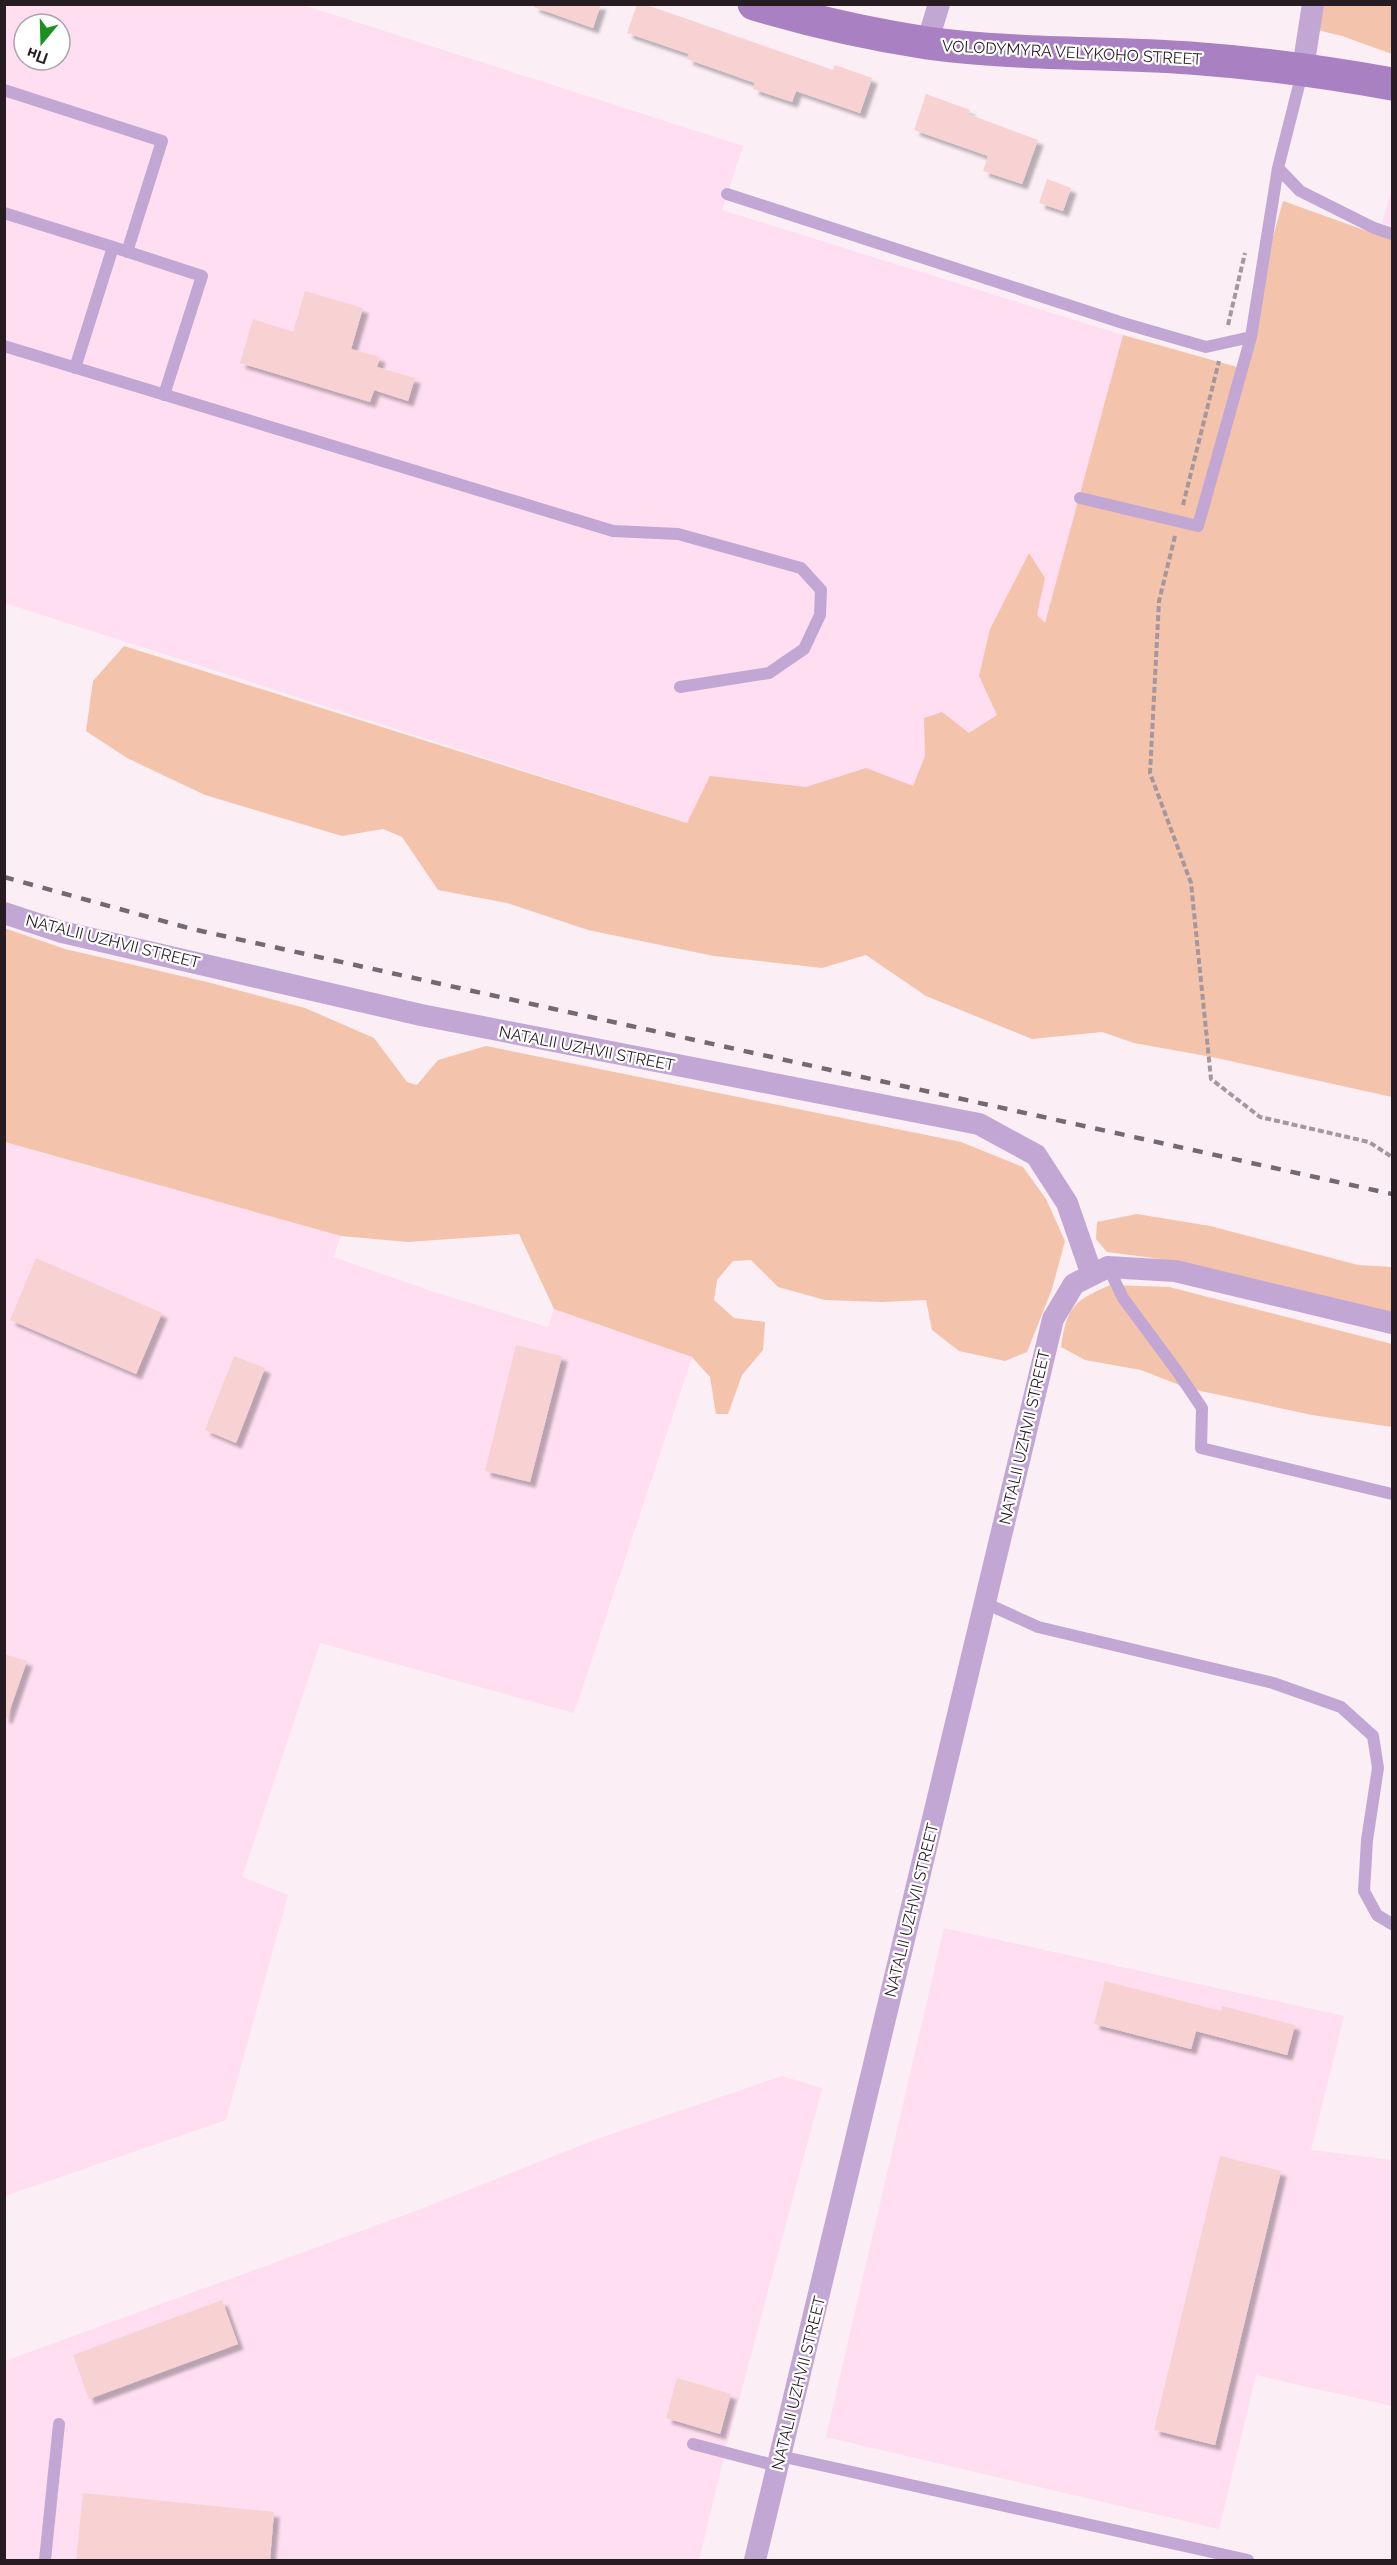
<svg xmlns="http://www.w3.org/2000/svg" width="1397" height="2565" font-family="Raleway,sans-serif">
<defs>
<filter id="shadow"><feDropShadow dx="5.5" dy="5.5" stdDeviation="1.5" flood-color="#0004"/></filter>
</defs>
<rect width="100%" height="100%" fill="#fbeef5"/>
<path fill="#fedef0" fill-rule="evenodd" d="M5 5H303L743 146 722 210 1123 335 1074 520 962 911 5 603ZM24 24H60V60H24Z
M1392 188V226L1382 223Z
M4 1142 341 1236 333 1257 434 1292 548 1327 554 1309 692 1357 574 1713 320 1643 242 1877 288 1895 226 2120 5 2196Z
M944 1928 1344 2016 1311 2150 1392 2160V2406L1256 2375 1219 2529 826 2437Z
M782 2076 822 2088 725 2452 699 2560H5V2361L408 2214 597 2139Z"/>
<path fill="#f4c3ab" d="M1313 5H1392V54L1342 36 1309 28Z
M1283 201 1392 240V1097L1212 1057 1134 1043 1102 1032 1032 1039 926 996 866 955 822 968 714 956 588 930 507 903 438 890 402 837 383 829 342 836 205 795 127 758 86 731 93 681 124 646 687 823 710 776 806 787 866 768 913 786 925 756 924 718 942 712 969 733 997 715 979 676 990 629 1029 553 1045 578 1037 615 1045 623 1123 335 1237 367Z
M4 928 65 949 207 982 305 1008 374 1038 407 1082 417 1085 438 1060 486 1046 961 1142 1023 1167 1046 1199 1065 1241 1052 1289 1027 1352 1005 1361 959 1351 932 1330 926 1300 882 1302 825 1300 778 1287 751 1260 733 1261 717 1280 714 1300 734 1318 765 1322 763 1350 742 1375 728 1414H716L710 1377 692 1357 554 1309 519 1234 408 1242 341 1236 5 1142Z
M1137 1214 1210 1226 1358 1265 1392 1267V1312L1176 1261 1107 1252 1096 1239 1097 1222Z
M1110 1285 1169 1287 1392 1344V1427L1312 1415 1187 1388 1141 1370 1085 1360 1061 1347C1067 1306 1074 1301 1110 1285Z"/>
<path fill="#f8d2d3" filter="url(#shadow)" d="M534 4H601L593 28 534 7Z
M637 4H644L833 70 835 65 872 78 860 113 796 91 792 102 753 89 755 83 687 59 689 54 627 33Z
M926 94 970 110 968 114 1038 140 1022 184 983 171 988 156 914 130Z
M1047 179 1071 188 1063 211 1039 203Z
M305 291 363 308 351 349 380 357 377 367 415 378 408 401 374 390 370 402 240 363 253 319 293 332Z
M36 1258 162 1313 136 1374 10 1320Z
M516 1345 562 1356 530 1482 485 1471Z
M234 1356 265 1368 236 1443 205 1430Z
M4 1654 27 1661 7 1718H4Z
M1105 1981 1221 2011 1222 2006 1295 2025 1287 2055 1196 2031 1191 2049 1094 2024Z
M1220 2156 1281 2171 1215 2445 1154 2430Z
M222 2300 238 2344 89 2399 73 2355Z
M677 2378 731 2394 720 2434 666 2418Z
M83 2493 274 2512 270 2560H76Z"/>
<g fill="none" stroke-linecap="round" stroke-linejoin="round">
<path stroke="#a4979e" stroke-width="4" stroke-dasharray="6 3" stroke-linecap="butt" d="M1228 325 1245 253
M1183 505 1219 361
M1175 536 1159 601 1150 773 1191 883 1211 1079 1260 1117 1369 1142 1392 1157"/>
<path stroke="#c2a7d4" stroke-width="12" d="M4 90 162 141 127 252
M1278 168 1300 191 1374 228 1392 234
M727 194 1123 323 1206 347 1251 337 1278 168 1302 73
M4 213 113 247
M4 346 613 531 678 534 801 568 821 590 820 615 804 649 769 673 680 687
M75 368 113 247 202 276 164 395
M1080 498 1198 526 1251 337
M1108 1267 1123 1298 1177 1371 1202 1408 1201 1448 1392 1494
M985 1603 1038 1627 1273 1683 1341 1707 1373 1736 1378 1768 1367 1840 1364 1891 1377 1915 1392 1924
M693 2444 777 2466
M780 2456 1248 2560
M45 2560 59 2424"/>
<path stroke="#c2a7d4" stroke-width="22" d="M927 43 939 4
M1303 68 1313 4
M4 913 62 932 421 1015 979 1124 1036 1155 1067 1203 1092 1275
M755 2560 1053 1319 1074 1284 1108 1267 1175 1271 1392 1323"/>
<path stroke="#a981c3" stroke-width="33" d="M754 4C811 21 868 34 927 43 1014 55 1103 52 1190 58 1258 63 1325 72 1392 84"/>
<path stroke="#756970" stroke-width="4.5" stroke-dasharray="10 10" stroke-linecap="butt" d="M4 877 192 929 1392 1194"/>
</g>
<g text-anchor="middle" stroke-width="4.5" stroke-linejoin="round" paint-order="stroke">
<g font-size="16" fill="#281c23" stroke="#fff">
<text transform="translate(1072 52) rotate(3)" y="6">VOLODYMYRA VELYKOHO STREET</text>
<text transform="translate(113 941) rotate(14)" y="6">NATALII UZHVII STREET</text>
<text transform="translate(587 1048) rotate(11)" y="6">NATALII UZHVII STREET</text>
<text transform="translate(1024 1437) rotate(-77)" y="6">NATALII UZHVII STREET</text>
<text transform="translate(911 1910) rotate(-76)" y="6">NATALII UZHVII STREET</text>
<text transform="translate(798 2383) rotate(-76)" y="6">NATALII UZHVII STREET</text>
</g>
</g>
<rect width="1397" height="2565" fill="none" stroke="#281c23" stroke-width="12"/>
<g transform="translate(42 42) rotate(199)"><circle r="28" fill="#ffffff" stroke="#a9a4a7" stroke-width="1.5"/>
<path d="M0-4.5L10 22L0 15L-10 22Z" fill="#1a9220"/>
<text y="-9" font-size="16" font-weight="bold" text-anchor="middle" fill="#281c23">Пн</text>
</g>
</svg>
